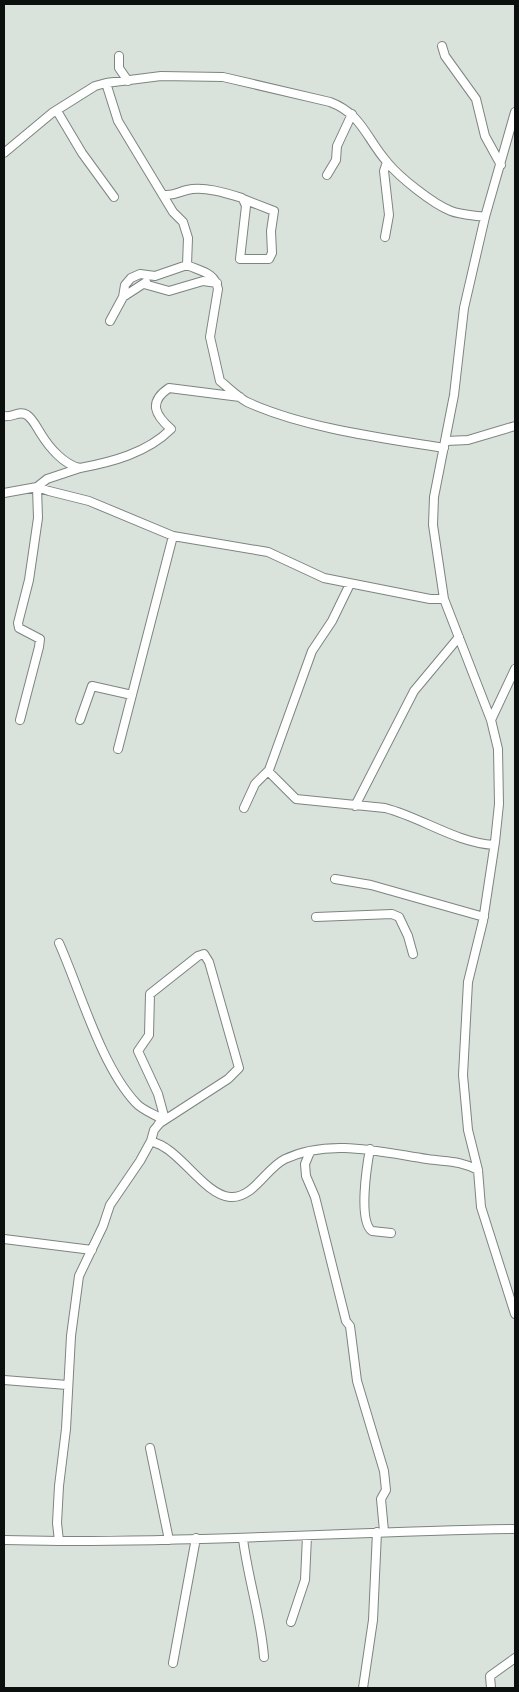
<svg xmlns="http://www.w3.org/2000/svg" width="519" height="1692" font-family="'Titillium Web',sans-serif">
<rect width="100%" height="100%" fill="#d9e3dc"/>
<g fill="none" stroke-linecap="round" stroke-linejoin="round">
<defs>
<path id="minor" d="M442 46 445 56 476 99 485 136 501 165
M119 56V68L128 81
M106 83 118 121 173 212 183 222 188 238 187 265C200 271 215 272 218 289L210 337 220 381C229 388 238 397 247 402 304 428 382 438 444 448
M57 111 82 153 114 197
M515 112 485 217 464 308 454 395 434 497 433 525 444 599 491 720 498 749 499 804 495 842 483 921 468 982 463 1075 468 1130 478 1170 481 1207 515 1314
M4 153 52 113 95 86 106 83 161 76 223 77 330 102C362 114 366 138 387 162 399 177 433 204 451 211 461 215 474 215 485 217
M327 175 336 160 337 146 352 114
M164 195C174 196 178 192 187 190 204 186 226 193 242 198L243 199 246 206 240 259H269L272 253 271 231 274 211 243 199
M385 237 389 215 384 171 387 162
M144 284 169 291 203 281 217 283
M123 297 146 282
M110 321 123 297 125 285 131 278 140 274 155 276 187 265
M4 416C12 418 19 410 27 415 33 419 37 428 41 434 49 447 64 465 80 468 112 462 147 453 171 429 155 415 148 402 169 388L240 397
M446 441 468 440 515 426
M4 493 37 487 49 491 89 501 173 536 268 552 324 578 430 599H444
M20 720 39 647 40 639 19 628 18 623 29 580 38 518 37 487 47 479 80 468
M80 720 92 686 132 695
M491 720 515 669
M118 749 173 536
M268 771 296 799 385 808C423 818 454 842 494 845
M355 806 414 691 459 637
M244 808 255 784 269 770 312 651 332 621 350 584
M335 879 371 885 484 917
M316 917 392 914 399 917 408 936 413 954
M59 943C80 990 101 1066 136 1103 142 1110 154 1114 162 1119
M151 1141 154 1130 160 1123 228 1079 239 1068 209 962 204 954 198 956 150 994 149 1035 138 1051 158 1094 164 1116 158 1125
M370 1149C367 1165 358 1221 372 1231L391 1233
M310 1152 305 1164 306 1176 315 1197 346 1321 350 1326 357 1381 384 1471 386 1490 381 1499 384 1531
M478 1170C459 1160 447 1162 427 1159 381 1152 329 1138 285 1159 266 1168 253 1199 230 1197 207 1195 184 1158 164 1147 160 1144 155 1143 151 1141L140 1161 110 1205 103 1226 79 1276 71 1336 66 1429 59 1486 57 1523 59 1541C211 1542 363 1531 515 1529
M4 1239 92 1250
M4 1380 67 1385
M150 1448 169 1540
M243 1539C248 1579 261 1617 264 1657
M4 1540 59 1541
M291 1622 305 1580 307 1536
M173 1663 196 1538
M363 1688 373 1620 377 1532
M491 1688 490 1676 515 1658"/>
</defs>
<use href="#minor" stroke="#7c857f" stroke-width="10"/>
<use href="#minor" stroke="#fff" stroke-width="8"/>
</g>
<rect width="519" height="1692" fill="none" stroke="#0b0f0d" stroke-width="10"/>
</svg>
